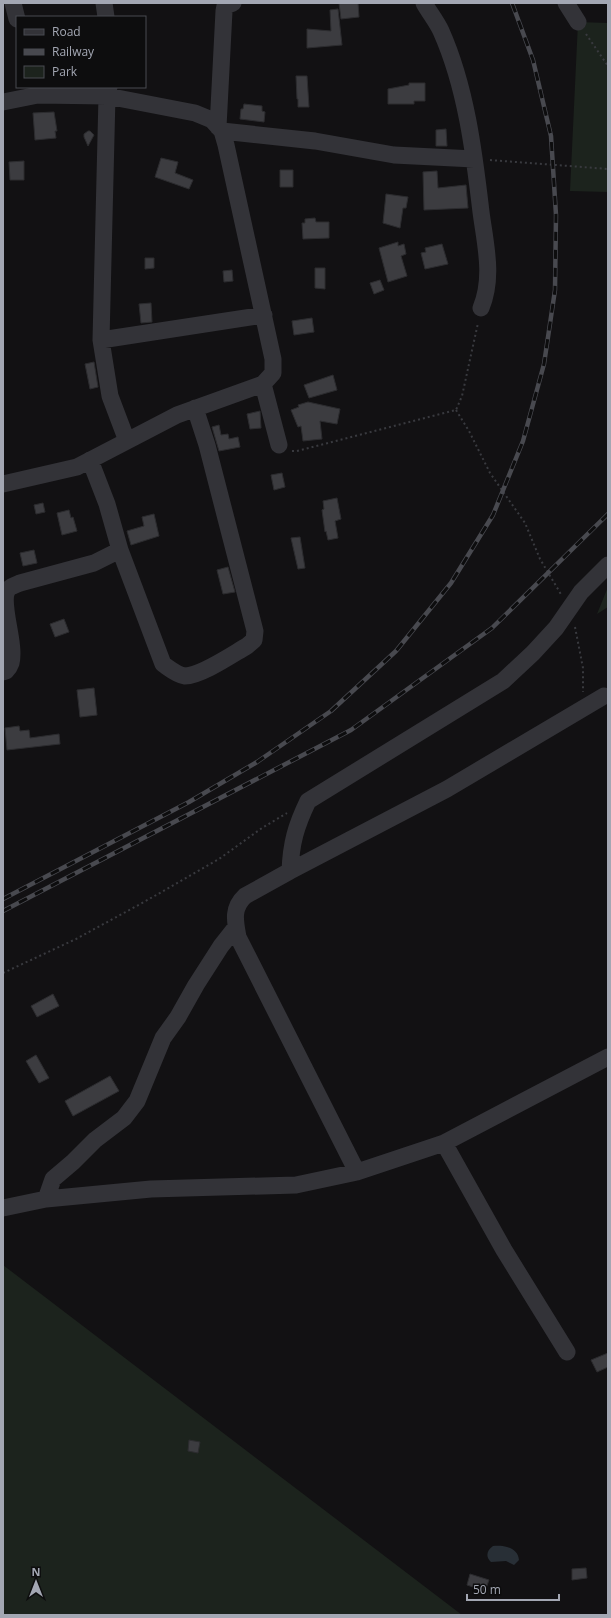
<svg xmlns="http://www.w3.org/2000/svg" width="611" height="1618" font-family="'Open Sans',sans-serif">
<rect width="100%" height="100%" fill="#121113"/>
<path fill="#1c231d" d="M578 22 608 23V192L570 191Z
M608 587V607L597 614Z
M3 1265 462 1615H3Z"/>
<path fill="#282f36" d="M493 1546C503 1545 518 1547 519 1560L514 1565 506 1561 491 1562C485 1557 487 1550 493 1546Z"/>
<path fill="#3c3c40" stroke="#2c2c2f" d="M339 3H358L359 17 341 19Z
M338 9 342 45 307 48V29L331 31 330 10Z
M296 76H307L309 107H298V99H297Z
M409 83H425V101H414V104H388V89L409 85Z
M244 104 262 106V111L265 112 264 122 240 119 241 109H243Z
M54 112 57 131H55L56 138 35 140 33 113Z
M446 129 447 146H436V130Z
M88 131H90L94 135 88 146 84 137V134Z
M161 158 178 162 175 173 193 180 189 189 155 177Z
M24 161V180H10L9 162Z
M280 170H293V187H280Z
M437 171 438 188 466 185 468 208 424 210 423 172Z
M386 194 408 197 406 208H403L400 228 383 223Z
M315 218 316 222H329V238L303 239 302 223H305V219Z
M398 242V246L404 244 406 254 401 256 407 276 388 282 379 248Z
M442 244 448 264 425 269 421 253 426 252 425 248Z
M145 258H154V268L145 269Z
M315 268H325V289L315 288Z
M232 270 233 281 224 282 223 271Z
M380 280 384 290 374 294 370 283Z
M151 303 152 322 141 323 139 304Z
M312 318 314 332 294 335 292 321Z
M94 362 98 387 90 389 85 364Z
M333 375 337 390 309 398 304 385Z
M308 402 340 409 337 424 320 421 322 439 303 441 301 426 298 427 291 410 299 407 298 405Z
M260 411 261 428 250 429 247 414Z
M219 425 221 435 228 434 229 439 238 437 240 447 219 451 212 427Z
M282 473 285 487 274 490 271 475Z
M337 498 341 519 335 521 338 538 328 540 326 531 325 532 322 510 324 509 323 501Z
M43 503 45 512 36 514 34 505Z
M69 510 71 518 73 517 77 531 62 535 57 513Z
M154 514 159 536 131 545 127 531 144 526 142 517Z
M300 537 305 568 298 569 291 538Z
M34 550 37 563 23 566 20 553Z
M228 567 235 592 223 594 217 570Z
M64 619 69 632 55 637 50 624Z
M94 688 97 715 80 717 77 690Z
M19 726 20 731 29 730 30 738 59 734 60 744 7 750 5 728Z
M53 994 59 1006 37 1017 31 1006Z
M36 1055 49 1078 39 1083 26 1061Z
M110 1076 119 1091 73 1116 65 1101Z
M608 1353V1367L597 1372 591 1360Z
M189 1440 200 1442 198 1453 188 1451Z
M586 1568 587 1578 572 1580V1569Z
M470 1574 489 1580 485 1591 467 1585Z"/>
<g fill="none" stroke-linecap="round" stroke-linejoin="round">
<path stroke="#393a3f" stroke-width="2" stroke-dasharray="2 3" stroke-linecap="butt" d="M586 34 608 66
M490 160 608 169
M456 410 469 431 490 473 525 523 540 559 562 596
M292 451H297L456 410 462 396 478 323
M575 627 583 668V692
M3 973 76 939 144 902 219 859 262 828 287 813"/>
<path stroke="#333338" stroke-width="17" d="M13 3 17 19
M104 3 106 17
M424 3C429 12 437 22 441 31 466 87 474 152 481 212 485 243 494 277 481 308
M566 3 578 22
M109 87 107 96 101 340 110 396 127 441
M3 102 38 95 107 96 195 113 212 120 222 131 226 145 273 359V373L263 384 177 415 77 467 3 484
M218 127 224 11 225 6 233 3
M222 131 315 141 394 155 474 159
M101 340 264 315
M263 384 279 445
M120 550 163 664C169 668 177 675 185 676 201 676 233 654 247 646L254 640 255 631 207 445 195 408
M3 672 6 671C8 669 10 666 11 663 16 644 0 604 7 591 9 587 15 585 20 583L94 563 120 550 107 504 90 460
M290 871C291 843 296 826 308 801L503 681 533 653 556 628 581 592 608 565
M444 1143 504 1250 567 1352
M357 1172 238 937C235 921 232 908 245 896L290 871 447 789 604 696
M46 1199 53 1179 73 1162 95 1140 124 1118 137 1101 163 1038 178 1017 196 985 221 946 236 927
M3 1208 46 1199 151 1189 296 1185 357 1172 444 1143 608 1057"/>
<defs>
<path id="rail" d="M3 899 189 802 257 762 331 711 396 651 451 583 493 515 523 441 544 364 555 290 556 215 551 136 533 60 512 3
M3 911 351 730 492 628 608 514"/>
</defs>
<use href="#rail" stroke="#48494f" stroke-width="4.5"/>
<use href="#rail" stroke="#0d0d0e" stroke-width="3" stroke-dasharray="9" stroke-linecap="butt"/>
</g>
<rect width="611" height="1618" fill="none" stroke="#a3a7b3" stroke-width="8"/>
<rect x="16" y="16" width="130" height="72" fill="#0d0d0e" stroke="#494b50"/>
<rect x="24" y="29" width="20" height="6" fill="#333338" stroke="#494b50"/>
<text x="52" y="36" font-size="12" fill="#a3a7b3">Road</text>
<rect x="24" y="49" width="20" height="6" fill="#48494f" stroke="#494b50"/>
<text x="52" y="56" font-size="12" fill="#a3a7b3">Railway</text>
<rect x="24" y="66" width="20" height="12" fill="#1c231d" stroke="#494b50"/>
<text x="52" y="76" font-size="12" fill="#a3a7b3">Park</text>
<g transform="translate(36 1582)" stroke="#0d0d0e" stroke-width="3" paint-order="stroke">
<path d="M0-3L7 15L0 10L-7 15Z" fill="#a3a7b3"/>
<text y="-6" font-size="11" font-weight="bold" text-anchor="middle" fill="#a3a7b3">N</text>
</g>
<path d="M467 1594v6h92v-6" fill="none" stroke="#a3a7b3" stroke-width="2"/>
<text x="473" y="1594" font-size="12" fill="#a3a7b3" stroke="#0d0d0e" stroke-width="3" paint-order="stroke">50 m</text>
</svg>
